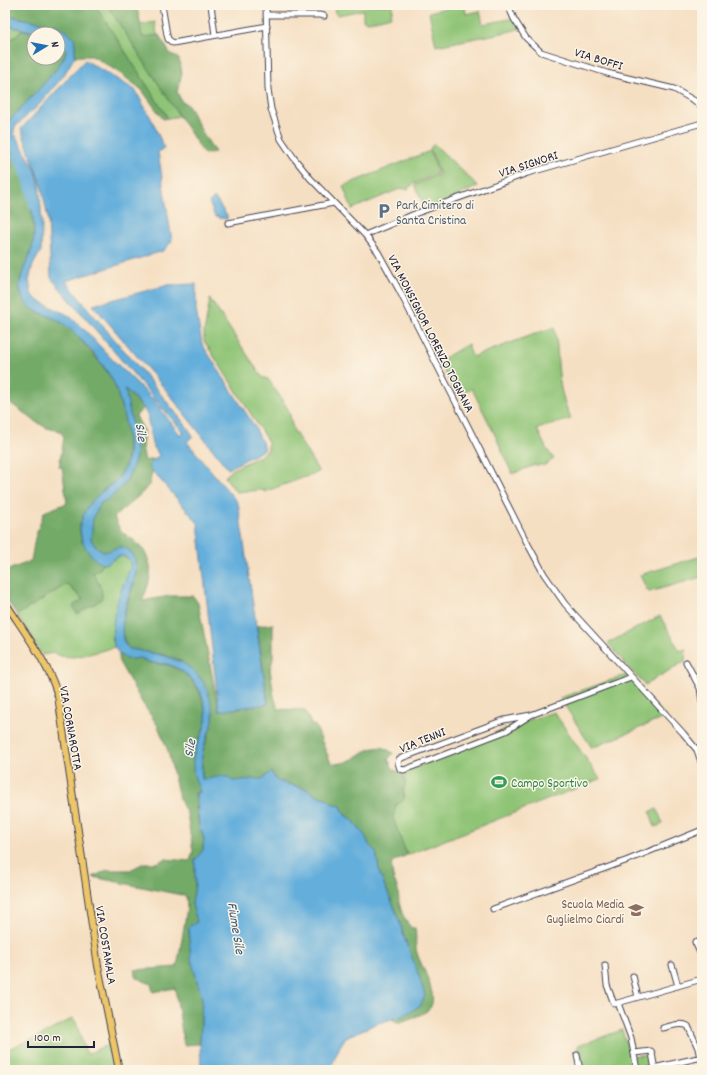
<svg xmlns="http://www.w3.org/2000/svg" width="707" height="1075" font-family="Dekko,sans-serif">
<rect width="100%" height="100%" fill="#fcf5e5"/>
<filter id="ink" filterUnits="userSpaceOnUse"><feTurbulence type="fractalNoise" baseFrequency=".025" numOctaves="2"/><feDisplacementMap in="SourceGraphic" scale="8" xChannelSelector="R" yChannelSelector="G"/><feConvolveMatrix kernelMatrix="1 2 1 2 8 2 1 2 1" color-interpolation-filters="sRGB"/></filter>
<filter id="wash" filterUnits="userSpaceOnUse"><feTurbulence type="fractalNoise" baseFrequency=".012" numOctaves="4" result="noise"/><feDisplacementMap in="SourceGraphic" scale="16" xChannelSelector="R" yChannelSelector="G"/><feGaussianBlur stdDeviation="0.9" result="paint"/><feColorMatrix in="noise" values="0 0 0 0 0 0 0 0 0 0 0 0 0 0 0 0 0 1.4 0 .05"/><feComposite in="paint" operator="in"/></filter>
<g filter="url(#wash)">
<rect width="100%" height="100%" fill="#f5dfc2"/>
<path fill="#8fc476" stroke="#587358" d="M95 5H107L180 116 168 118Z
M333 5H393L391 16 368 22 363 20V10L338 15 335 13Z
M459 5H465L466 14 480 11 483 24 510 19 517 17 523 28 507 32 436 46 429 12Z
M155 22 159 46 146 49 135 26Z
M5 25 23 30 5 44Z
M434 144 478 186 426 211 415 185 440 174 430 148Z
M430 151 438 173 411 185 412 186 408 187 409 189H403L402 188 352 209 343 186Z
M210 299 262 377 268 379 281 398 289 411 293 429 319 472 264 492V490L236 492 225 477 231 470 260 456 268 450V442L241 398 204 341V333Z
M554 327C558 342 557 358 559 374 560 389 565 405 571 419L537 429 546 448 554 459 543 466 542 465H535L512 474 496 437 472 389 456 394 439 361 468 344 472 357Z
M120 556 126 557 131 562V568L121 591 112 637 115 647 89 654 73 657 61 656 54 653 42 655 17 615 67 584 83 600 73 606 77 614 100 585 92 573 99 570 103 563 104 564Z
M702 556V577L649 592 647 590 640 575Z
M660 616 680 651 686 649 685 661 645 685 628 667 608 643Z
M626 675 666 717 592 748 560 698Z
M554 712 600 779 407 855 392 818 396 805 405 797C402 789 407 782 403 775L408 771 519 723Z
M657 809 663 824 655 827 650 812Z
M73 1018 76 1022 82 1042 87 1054 110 1044 115 1070H5V1050L42 1035Z
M622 1030 630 1056 649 1054 652 1067 639 1070H582L577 1046Z"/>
<path fill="#73aa67" stroke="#4a6651" d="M5 5H95L168 118 163 119 142 90 121 74 101 61 92 56H75V45L64 29 55 25 10 16 5 13Z
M107 5H134L139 14 142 37 159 35 169 52 179 59 182 73 177 92 182 102 188 105 204 135 215 152 204 154Z
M23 30 45 34H34V58H58V39C62 42 66 46 66 51 65 66 17 111 5 125V112L9 111 8 99 5 84V44Z
M5 140C14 155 26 169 30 186 32 194 31 203 32 211 33 221 35 230 34 239 32 253 24 266 20 280L38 312 56 319 73 331 102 365 114 382 124 416 127 432 128 447 126 463 121 474 116 481 104 489 80 524V533L82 542 100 562 103 563 99 570 93 573C97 581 105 591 101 600L77 614 73 606 83 599 67 584 17 615 5 597V573L8 570 31 561 35 538 44 512 67 503 62 467H59L64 437 60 431 47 428 36 422 16 407 5 400Z
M124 388 143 408 136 416 139 422 144 430 142 447 145 461 152 459 156 461 151 476 150 484 141 494 114 517C117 524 120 531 126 535 129 538 133 539 136 542 156 560 152 579 142 601L170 596H193L198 603 219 711 268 704 257 626 273 624V659L270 669 274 696 278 709 305 710 312 726 315 725 331 763C348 766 357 755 370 749 374 748 379 747 383 747L393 753 388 760 390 762 391 765 394 770C401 771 406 778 405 785 404 790 403 786 403 791 404 795 405 797 403 801L396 805 393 818 407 855 392 862C390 872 395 881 398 890 399 895 398 901 400 906 402 914 406 923 412 928H415C417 938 414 945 418 956 422 967 440 998 429 1009 422 1016 408 1019 398 1023L392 1019 403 1016 404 937 397 914 380 875 376 852 369 845 366 837 352 819 345 815 341 806 331 803 326 798 315 795 307 789 277 781 253 779 233 781C233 781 228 777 227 777 222 775 209 779 202 779V755L213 720V711L181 661 164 655 130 649C113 635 129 600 134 583 135 577 136 570 136 564L116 548 111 551 105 552 95 546 90 539 93 517 101 503 110 498 121 488 127 480 132 469V423Z
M119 654 127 659H133L140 658 150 663 169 665 183 672 193 682 200 693 206 713V721L201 734 195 749 193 760 195 779 199 786 200 793H195L199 826 204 838 203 850 195 860V885L192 904 198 922 201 993 202 999 200 1044 184 1045 175 988 153 992 151 984 137 978 134 970 177 967 185 921 187 906 186 896 93 877 107 870H130L144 863H156L165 859 190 861 193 851 187 814 179 798 168 751 158 726 143 704 119 662Z"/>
<path fill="#63aedb" stroke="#42688b" d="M5 13 10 16 55 25 64 29 74 37 75 45V56L64 75 40 104 16 126 14 129V133L35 169 39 182 42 224 41 251 33 265 29 280 31 293 37 300 68 315 82 327 111 358 153 399 181 436 184 433 51 278 48 219 41 184 21 129 85 60 135 90 152 120 164 148 158 152 172 241 163 251 66 281 89 310 142 371 188 428 193 436 187 442 238 503 268 704 219 711 198 523 148 466 159 455 152 444 148 421C149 410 132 396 125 389L136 442V457L132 469 127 480 121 488 110 498 101 503 93 517 91 539 95 546 105 552C111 551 117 546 123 547 127 548 130 551 132 554 142 569 131 587 127 602 124 611 120 633 124 642 125 645 127 647 130 649 162 655 198 658 209 696 211 704 214 711 213 720 212 726 208 733 206 740 201 753 201 765 202 779 209 779 222 775 227 777 229 778 231 780 233 781L253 779H262L271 772 277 781 307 789 315 795 326 798 331 803 341 806 345 815 352 819 366 837 369 845 376 852 380 875 397 914 404 937 417 970 425 995 421 1005 403 1016 378 1023 346 1037 340 1046 330 1070H201L200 1044 202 999 191 959 188 927 197 922 192 904 195 885V860L203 850 204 838 199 826 196 792 200 793C199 787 196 784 195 779 193 774 193 766 193 761 194 745 205 734 206 720 207 712 204 701 201 693 195 680 183 670 170 665 164 663 157 664 152 663 148 662 144 659 140 658 138 658 134 659 131 659 123 659 116 652 114 645 110 632 116 603 121 591 124 581 130 572 131 562L126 557C124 556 122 556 120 556 114 557 110 564 104 564 97 563 92 556 88 551 74 532 81 512 96 497 108 485 120 482 126 464 131 449 127 431 124 416 121 407 117 389 113 381 102 361 78 333 59 321 48 314 33 313 25 302 13 287 25 268 30 254 33 246 34 238 34 230 34 224 33 218 32 212 31 199 31 188 27 176 23 168 18 160 13 153 10 149 6 144 5 140 4 135 5 129 5 125 17 111 65 66 66 51 66 46 62 42 58 39V34C40 34 23 29 5 25Z
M215 198 227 216V219L219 218 218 216 215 217 209 202 210 201Z
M196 284V310L202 344 255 427 265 449 228 469 165 389 93 305 168 285Z"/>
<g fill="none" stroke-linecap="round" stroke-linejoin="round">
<path stroke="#63aedb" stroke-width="8" d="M17 157C25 170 31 190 33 205"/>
</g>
</g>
<g filter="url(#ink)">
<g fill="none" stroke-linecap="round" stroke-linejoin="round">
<defs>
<path id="minor" d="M162 5 167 35 168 39 173 43 267 26
M211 5 215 35
M266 5 268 89 271 109 281 139 294 158 310 178 365 235 378 252 399 290 524 537 544 574 565 604 683 733 697 750 702 765
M508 5 514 19 526 38 541 52 607 73 674 89 695 101 702 108
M266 15H319L324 16
M228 223 334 203
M365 235 417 213 528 173 702 123
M686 662 700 688 702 702
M531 715 506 731 404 770 400 769 398 763 399 759 504 720 531 715 631 677
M697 750 702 745
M493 909 628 860 702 830
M695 942 702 957
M605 965 607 985 614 1004 702 979
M672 965 678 986
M633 976 638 997
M618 1003 631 1038 637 1070
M663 1028C671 1026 681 1022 688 1026L698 1048 700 1058
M634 1053 651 1051 652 1053 655 1070
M577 1055 580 1070
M650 1070 658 1067 702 1057"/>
<path id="major" d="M5 602C24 632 48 662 58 696L98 966 119 1070"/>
</defs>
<use href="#minor" stroke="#423e4f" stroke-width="7"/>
<use href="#major" stroke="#423e4f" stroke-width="8"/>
<use href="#minor" stroke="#fff" stroke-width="5"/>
<use href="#major" stroke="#ecc669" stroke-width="6"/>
</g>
</g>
<defs>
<symbol id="parking-bare" viewBox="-9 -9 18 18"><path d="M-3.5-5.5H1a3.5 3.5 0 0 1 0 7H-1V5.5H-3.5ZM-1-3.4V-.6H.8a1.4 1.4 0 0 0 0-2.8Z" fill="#5c6f8a" stroke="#fcf5e5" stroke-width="2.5" paint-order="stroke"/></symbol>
<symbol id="stadium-bare" viewBox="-9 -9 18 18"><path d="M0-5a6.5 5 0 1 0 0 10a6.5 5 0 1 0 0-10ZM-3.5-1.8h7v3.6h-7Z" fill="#2e9e5b" stroke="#fcf5e5" stroke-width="2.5" paint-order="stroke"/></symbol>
<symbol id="school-bare" viewBox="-9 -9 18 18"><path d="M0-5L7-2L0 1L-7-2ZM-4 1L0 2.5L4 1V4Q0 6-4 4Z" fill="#8d6e63" stroke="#fcf5e5" stroke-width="2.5" paint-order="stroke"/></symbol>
</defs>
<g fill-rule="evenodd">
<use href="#parking-bare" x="373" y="200" width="22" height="22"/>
<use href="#stadium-bare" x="488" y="771" width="22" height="22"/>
<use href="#school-bare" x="625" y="899" width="22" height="22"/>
</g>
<g text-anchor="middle" stroke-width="3" stroke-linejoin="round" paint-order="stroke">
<g font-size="13" fill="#22223b" stroke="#fcf5e5">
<text transform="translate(599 58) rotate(17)" y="5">VIA BOFFI</text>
<text transform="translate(528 163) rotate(-18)" y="5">VIA SIGNORI</text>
<text transform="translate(432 333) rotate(63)" y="5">VIA MONSIGNOR LORENZO TOGNANA</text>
<text transform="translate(72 728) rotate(80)" y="5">VIA CORNAROTTA</text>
<text transform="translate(422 739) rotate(-22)" y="5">VIA TENNI</text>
<text transform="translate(107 945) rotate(81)" y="5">VIA COSTAMALA</text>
</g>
<g font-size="13" fill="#4e5e75" stroke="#fcf5e5" text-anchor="start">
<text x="396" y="209">Park Cimitero di<tspan x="396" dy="15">Santa Cristina</tspan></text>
</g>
<g font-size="13" fill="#27864d" stroke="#fcf5e5" text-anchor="start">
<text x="511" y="787">Campo Sportivo</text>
</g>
<g font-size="13" fill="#785e54" stroke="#fcf5e5" text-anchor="end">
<text x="624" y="908">Scuola Media<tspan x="624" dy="15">Guglielmo Ciardi</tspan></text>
</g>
<g font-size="14" font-style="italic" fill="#3c5a7b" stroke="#fcf5e5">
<text transform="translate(142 432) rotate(82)" y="5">Sile</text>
<text transform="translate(189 748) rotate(-80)" y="5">Sile</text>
<text transform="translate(237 928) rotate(81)" y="5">Fiume Sile</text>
</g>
</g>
<rect width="707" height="1075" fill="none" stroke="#fcf5e5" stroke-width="20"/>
<g transform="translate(46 46) rotate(80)"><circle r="19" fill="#fcf5e5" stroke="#a5a1a1"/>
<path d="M0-3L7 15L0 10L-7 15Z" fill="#1f6fb2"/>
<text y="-6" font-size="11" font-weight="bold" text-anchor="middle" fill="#22223b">N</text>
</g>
<path d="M28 1041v6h66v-6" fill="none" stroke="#22223b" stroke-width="2"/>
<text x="34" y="1041" font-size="12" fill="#22223b" stroke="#fcf5e5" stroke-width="3" paint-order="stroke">100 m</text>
</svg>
